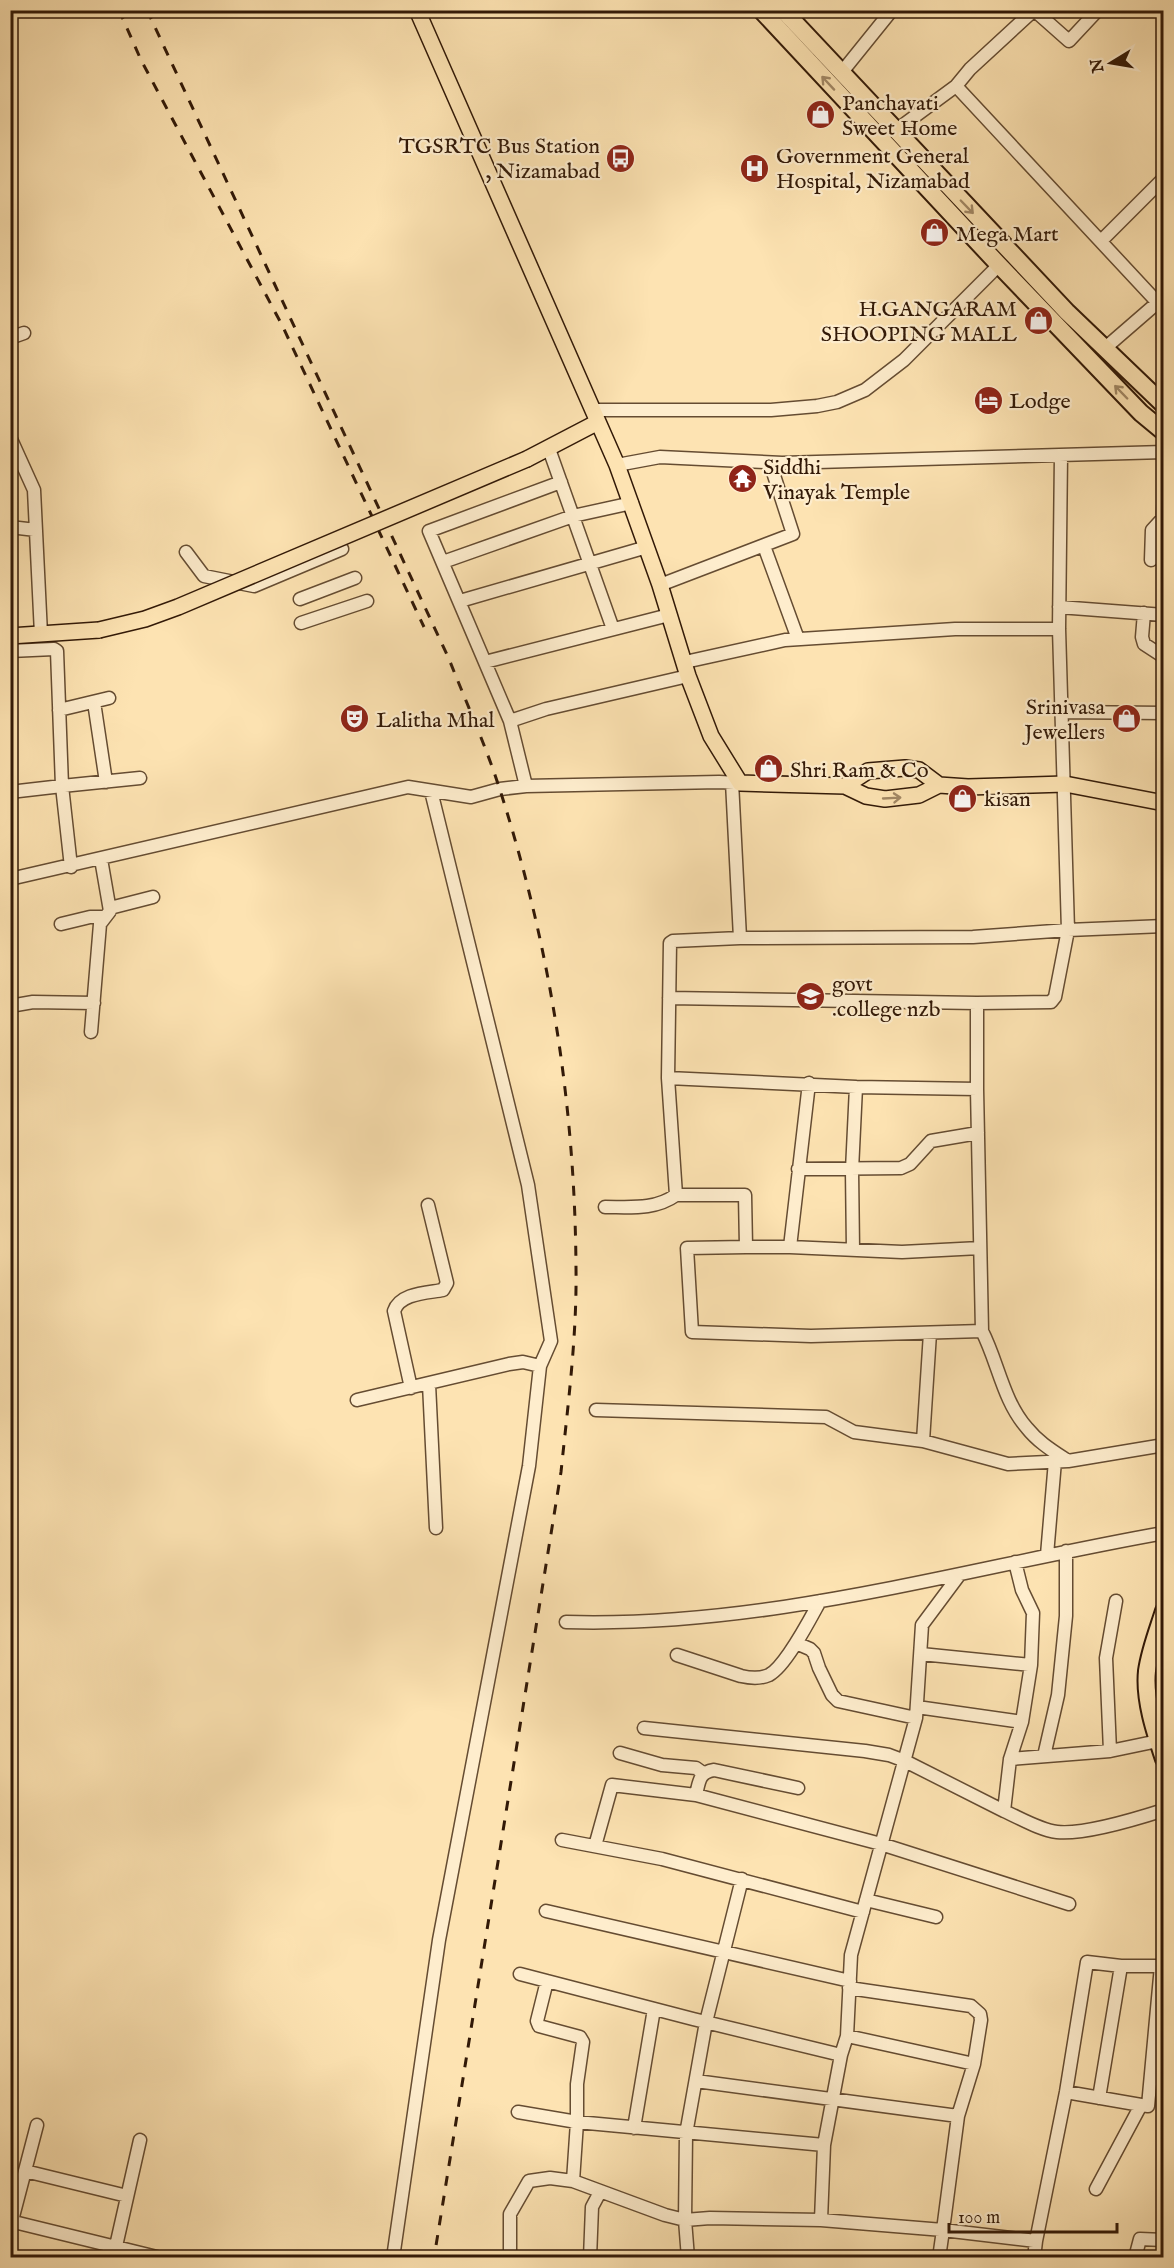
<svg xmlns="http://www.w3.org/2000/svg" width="1174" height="2268" font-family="'IM FELL English',serif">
<rect width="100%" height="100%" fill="#fde3b2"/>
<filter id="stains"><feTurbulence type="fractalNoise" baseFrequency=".00333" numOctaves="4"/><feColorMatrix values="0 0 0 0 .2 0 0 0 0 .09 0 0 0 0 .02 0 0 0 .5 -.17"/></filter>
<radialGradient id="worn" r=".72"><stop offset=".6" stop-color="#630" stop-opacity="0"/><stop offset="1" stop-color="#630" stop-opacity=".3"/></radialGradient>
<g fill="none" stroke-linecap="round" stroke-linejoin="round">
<defs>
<path id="minor" d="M1034 10 1069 41 1098 10
M842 72 892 10
M956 86 1158 303
M895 131 956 86 970 69 1034 10
M1101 241 1164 178
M10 338 24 333
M1104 349 1164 297
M593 410H771L817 406 837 402 865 390 904 360 999 265
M10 437 34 490 41 634
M549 449 613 629
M617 465 660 457 782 463 1164 452
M10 527 36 530
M764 546 798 639
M186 552 204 576 254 586 342 549
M1151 560 1152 530 1163 518 1164 490
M443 562 573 516 632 503
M660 585 793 534 770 463
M300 599 355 578
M460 601 647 547
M1059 607 1164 615
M1144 613 1142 637 1144 644 1164 657
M301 623 367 601
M10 651 54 649 57 651 62 786 140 778
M485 662 669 615
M685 662 785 640 955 629H1059
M94 702 106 782
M59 710 109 698
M1061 712 1164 713
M510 721 546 709 688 676
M732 782 740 938 673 941 670 943 668 1078 856 1087 977 1089V1003L1051 1002 1055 997 1068 930 1164 926
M526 786 510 721 429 531 561 482
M10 792 62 786 71 867
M10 879 408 787 471 797 500 789 526 786 719 782 739 783
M110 908 153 897
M61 924 90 917H105
M740 938 973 937 1068 930 1059 629 1061 455
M669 998 977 1003
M10 1006 33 1002 94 1003
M91 1032 100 924 110 911 101 859
M668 1078 676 1195H745L746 1247 687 1248 692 1332 811 1336 982 1331 977 1089
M798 1169 901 1168 910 1164 931 1141 978 1133
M605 1207C631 1207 655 1210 676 1195
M746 1247H790L902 1252 980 1248
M790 1247 809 1083
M853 1250 852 1170 856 1087
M982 1331C998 1362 1003 1401 1027 1428 1038 1442 1053 1451 1068 1461
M930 1333 923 1441 1008 1464 1068 1461 1164 1445
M429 1384 436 1528
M411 1388 394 1311C400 1293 427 1293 443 1290L447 1283 428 1205
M357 1400 509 1364 523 1362 540 1366
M596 1410 826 1417 854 1432 923 1441
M1047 1555 1055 1461
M1015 1562 1022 1590 1033 1613 1031 1665 1022 1722 1010 1759 1004 1811C1020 1818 1040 1830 1057 1832 1084 1835 1136 1819 1164 1810
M1116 1601 1106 1658 1110 1751 1158 1741
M566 1622C769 1628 965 1568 1164 1533
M796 1643 810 1649 814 1653 819 1668 832 1695 838 1701 916 1718
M921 1654 1031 1665
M677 1655 741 1676C750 1678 760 1679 769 1675 786 1666 810 1619 820 1601
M917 1707 1022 1722
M644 1728 865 1751 889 1755 905 1761 1004 1811
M620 1753 662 1765 696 1768 703 1773
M1044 1756 1058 1695 1066 1616V1551
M1010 1759 1110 1751
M696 1795C699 1782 699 1772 714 1770L798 1788
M562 1840 662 1859 863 1912
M595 1846 612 1785 696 1795 881 1844 1069 1904
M866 1900 936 1917
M546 1911 850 1981
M520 1974 693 2019 841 2055
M547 1981 537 2021 539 2026 580 2037 583 2042 577 2084V2122L573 2181
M847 2036 974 2064
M696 2081 958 2116
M1066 2092 1141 2105
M1099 2098 1121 1966
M518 2112 577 2122 824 2145
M634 2128 654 2009
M25 2171 127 2196
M1096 2189 1141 2105 1148 2106 1161 1966
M821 2220 943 2230 958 2116 974 2064 981 2020 980 2014 971 2006 849 1988
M10 2221 161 2258
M10 2228 37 2125
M1036 2241 1066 2092 1087 1962 1121 1966H1164
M116 2246 140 2140
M393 2258 439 1940 529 1466 540 1366 551 1341 528 1185 431 791
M510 2258V2214L529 2181 550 2178 573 2181 665 2215 685 2220 710 2218 821 2220 824 2145 841 2055 847 2036 851 1955 916 1718 922 1625 960 1574
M590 2258 592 2207 600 2192
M688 2258 685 2220 686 2134 706 2022 742 1879
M939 2258 943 2230 1036 2241 1034 2258
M1135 2258 1140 2239 1164 2240"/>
<path id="major" d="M417 10 617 465 660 585 688 676 711 736 740 783 845 786 868 771 905 768 919 770 939 785
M527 459 598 422
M10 636 99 630
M845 786 866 796 885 799 919 795 939 785 968 787 1065 784 1164 803"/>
<path id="highway" d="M761 10 999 265 1141 413 1164 432
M783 10 1067 312 1164 405
M1164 1611C1158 1630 1150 1650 1147 1671 1144 1699 1155 1732 1164 1759"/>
</defs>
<use href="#minor" stroke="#654c32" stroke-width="15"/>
<use href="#major" stroke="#321907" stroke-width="18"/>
<use href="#highway" stroke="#321907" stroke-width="20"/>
<use href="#minor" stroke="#feedcd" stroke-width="12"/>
<use href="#major" stroke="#fde3b2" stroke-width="15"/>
<use href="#highway" stroke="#fde3b2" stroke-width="16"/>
<path stroke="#321907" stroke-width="3" stroke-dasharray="10 10" stroke-linecap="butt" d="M119 10 141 60 282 325 424 627
M147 10 449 659C466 702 486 746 500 790 550 946 575 1105 576 1268 577 1336 568 1404 561 1472L434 2258"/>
<defs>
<path id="major-bridge" d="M99 630 145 619 178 607 527 459"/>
</defs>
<use href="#major-bridge" stroke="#321907" stroke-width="18" stroke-linecap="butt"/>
<use href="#major-bridge" stroke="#fde3b2" stroke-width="15"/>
</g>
<defs><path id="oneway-shaft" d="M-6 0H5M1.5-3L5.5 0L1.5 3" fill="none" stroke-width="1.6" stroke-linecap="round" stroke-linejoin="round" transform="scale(1.5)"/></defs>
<g stroke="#a28865">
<use href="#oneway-shaft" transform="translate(828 83) rotate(-133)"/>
<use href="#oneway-shaft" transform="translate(967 207) rotate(46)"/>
<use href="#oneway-shaft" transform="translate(1121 392) rotate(-134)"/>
<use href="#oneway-shaft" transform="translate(892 798) rotate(-3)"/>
</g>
<defs>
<symbol id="shop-disc" viewBox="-11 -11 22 22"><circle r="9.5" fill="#8f2418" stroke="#feedcd"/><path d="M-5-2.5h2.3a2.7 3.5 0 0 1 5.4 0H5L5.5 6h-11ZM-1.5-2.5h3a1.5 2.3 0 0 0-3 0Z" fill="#fff"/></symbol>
<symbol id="bus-disc" viewBox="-11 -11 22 22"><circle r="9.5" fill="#8f2418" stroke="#feedcd"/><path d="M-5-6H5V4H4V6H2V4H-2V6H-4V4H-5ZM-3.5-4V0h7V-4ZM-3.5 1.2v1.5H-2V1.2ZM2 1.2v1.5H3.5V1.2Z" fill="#fff"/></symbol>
<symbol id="hospital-disc" viewBox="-11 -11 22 22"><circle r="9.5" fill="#8f2418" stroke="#feedcd"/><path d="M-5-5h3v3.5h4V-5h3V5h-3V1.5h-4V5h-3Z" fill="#fff"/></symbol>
<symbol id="hotel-disc" viewBox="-11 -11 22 22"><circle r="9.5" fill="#8f2418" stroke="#feedcd"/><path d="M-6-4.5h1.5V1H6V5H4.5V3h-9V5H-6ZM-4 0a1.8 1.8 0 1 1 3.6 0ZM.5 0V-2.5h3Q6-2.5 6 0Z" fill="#fff"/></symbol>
<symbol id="temple-disc" viewBox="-11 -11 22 22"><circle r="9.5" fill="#8f2418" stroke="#feedcd"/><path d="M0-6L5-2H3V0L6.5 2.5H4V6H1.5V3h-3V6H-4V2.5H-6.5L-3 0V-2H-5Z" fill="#fff"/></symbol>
<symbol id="theatre-disc" viewBox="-11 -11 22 22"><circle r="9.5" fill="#8f2418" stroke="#feedcd"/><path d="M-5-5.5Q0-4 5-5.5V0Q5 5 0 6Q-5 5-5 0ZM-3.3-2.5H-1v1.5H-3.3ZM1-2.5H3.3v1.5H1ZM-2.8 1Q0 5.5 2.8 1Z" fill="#fff"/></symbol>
<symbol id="university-disc" viewBox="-11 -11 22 22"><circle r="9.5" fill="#8f2418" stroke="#feedcd"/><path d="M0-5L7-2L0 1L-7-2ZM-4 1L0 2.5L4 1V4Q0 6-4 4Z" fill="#fff"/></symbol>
</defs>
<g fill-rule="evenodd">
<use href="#shop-disc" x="804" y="98" width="33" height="33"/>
<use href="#bus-disc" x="604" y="142" width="33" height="33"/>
<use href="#hospital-disc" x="738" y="152" width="33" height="33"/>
<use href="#shop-disc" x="918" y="216" width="33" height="33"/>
<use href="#shop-disc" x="1022" y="304" width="33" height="33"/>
<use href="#hotel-disc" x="972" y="384" width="33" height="33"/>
<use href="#temple-disc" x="726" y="462" width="33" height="33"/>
<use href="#theatre-disc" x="338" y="702" width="33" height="33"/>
<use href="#shop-disc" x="1110" y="702" width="33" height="33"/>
<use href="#shop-disc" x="752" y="752" width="33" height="33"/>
<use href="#shop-disc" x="946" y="782" width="33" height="33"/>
<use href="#university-disc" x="794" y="980" width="33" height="33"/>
</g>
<g text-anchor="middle" stroke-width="4.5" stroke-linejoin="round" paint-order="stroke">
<g font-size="22" fill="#321907" stroke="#feedcd" text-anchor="start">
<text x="842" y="110">Panchavati<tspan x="842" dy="25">Sweet Home</tspan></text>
<text x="600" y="153" text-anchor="end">TGSRTC Bus Station<tspan x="600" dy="25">, Nizamabad</tspan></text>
<text x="776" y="163">Government General<tspan x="776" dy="25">Hospital, Nizamabad</tspan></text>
<text x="956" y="241">Mega Mart</text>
<text x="1017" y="316" text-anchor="end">H.GANGARAM<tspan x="1017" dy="25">SHOOPING MALL</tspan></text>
<text x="1009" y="408">Lodge</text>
<text x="763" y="474">Siddhi<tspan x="763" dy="25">Vinayak Temple</tspan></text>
<text x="1105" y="714" text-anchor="end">Srinivasa<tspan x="1105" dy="25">Jewellers</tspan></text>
<text x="376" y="727">Lalitha Mhal</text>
<text x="790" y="777">Shri Ram &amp; Co</text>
<text x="984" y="806">kisan</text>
<text x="832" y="991">govt<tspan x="832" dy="25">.college nzb</tspan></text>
</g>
</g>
<rect width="1174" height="2268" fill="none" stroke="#fde3b2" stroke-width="36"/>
<rect x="12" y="12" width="1150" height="2244" fill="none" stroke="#321907" stroke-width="3"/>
<rect x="18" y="18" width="1138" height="2232" fill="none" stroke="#321907" stroke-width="1.5"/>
<g transform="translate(1111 63) rotate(259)" stroke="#feedcd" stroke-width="4.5" paint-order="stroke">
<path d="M0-4.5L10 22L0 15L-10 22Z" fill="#321907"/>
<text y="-9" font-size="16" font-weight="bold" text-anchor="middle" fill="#321907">N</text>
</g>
<path d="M949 2223v9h168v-9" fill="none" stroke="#321907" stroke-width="3"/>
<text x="958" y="2223" font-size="18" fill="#321907" stroke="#feedcd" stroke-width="4.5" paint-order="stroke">100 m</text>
<rect width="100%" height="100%" filter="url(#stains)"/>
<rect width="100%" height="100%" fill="url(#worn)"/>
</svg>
